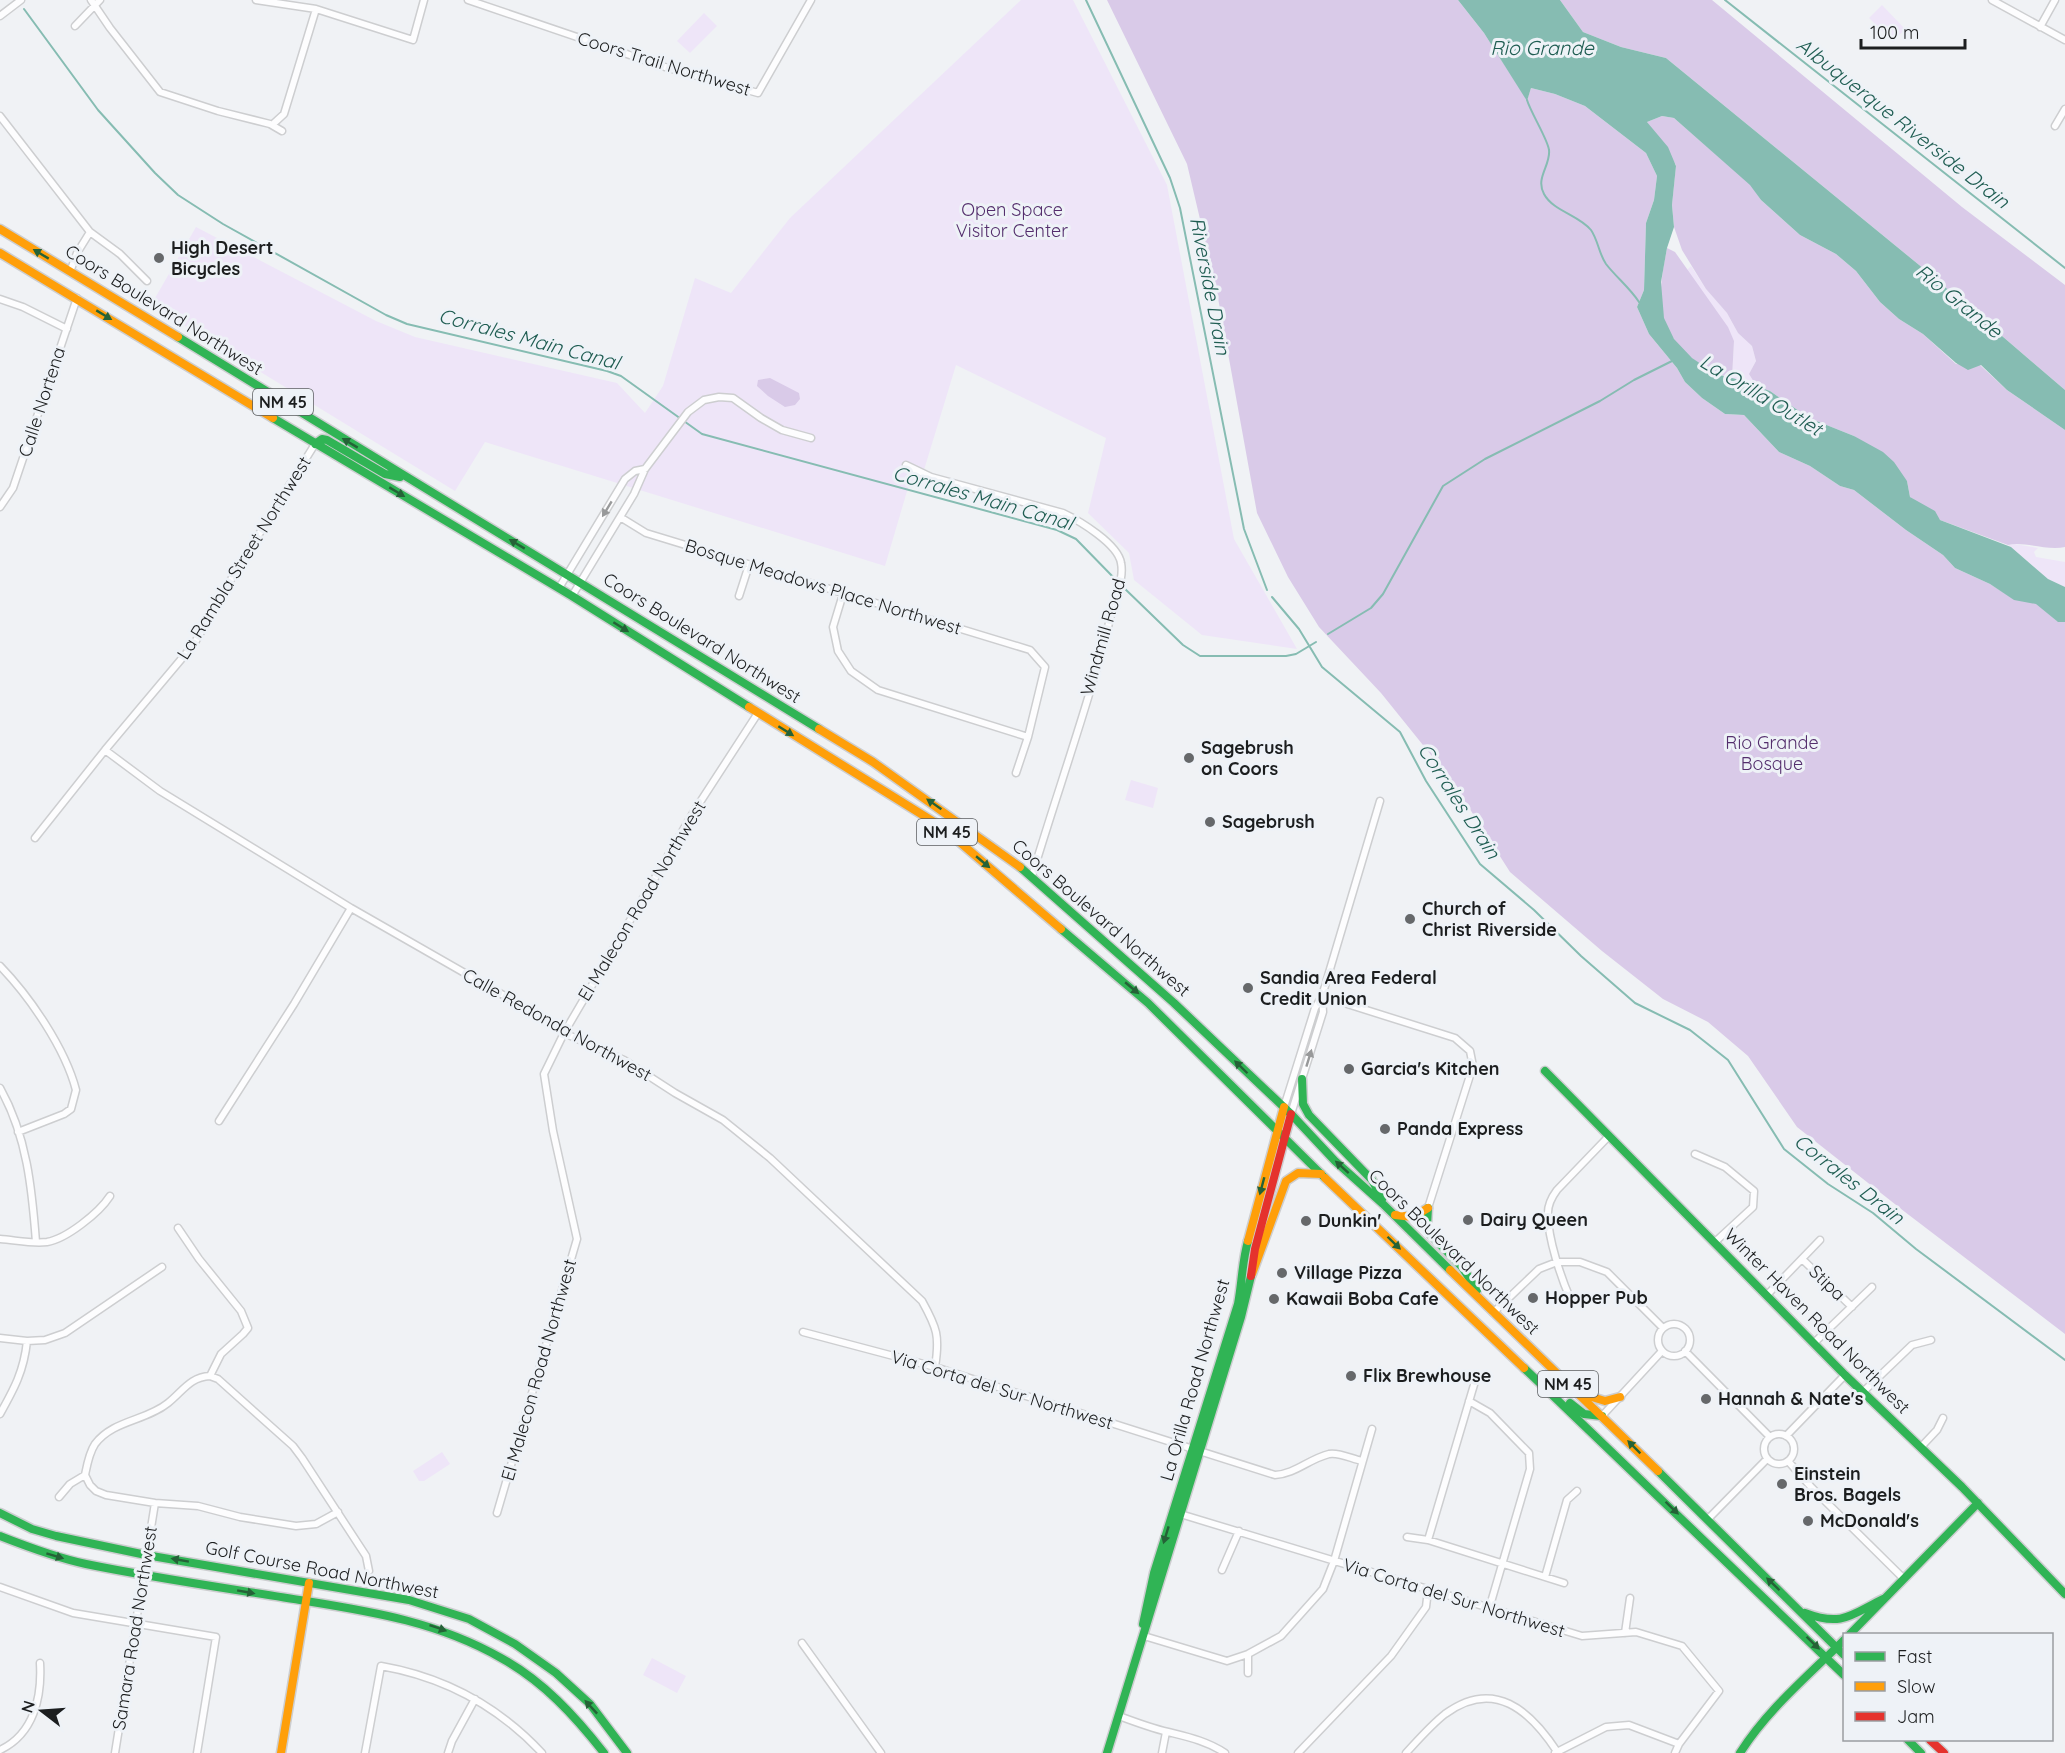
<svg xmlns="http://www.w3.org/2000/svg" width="2065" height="1753" font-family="Quicksand,sans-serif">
<rect width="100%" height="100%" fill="#f0f2f5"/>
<path fill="#eee5f8" d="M1021 0H1073L1167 185 1234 539 1297 649 1202 635 1134 580 1129 553 1088 513 1106 438 956 365 920 483 910 481 885 566 485 442 455 491 151 305 196 227 376 321 415 337 617 383 645 413 663 386 695 278 731 293 790 218Z
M1882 5 1905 29 1893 42 1869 18Z
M704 13 717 26 690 53 677 41Z
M1691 266 1706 289 1727 313 1738 333 1752 346 1756 361 1749 374 1757 387 1732 378 1734 341 1686 271Z
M2014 544 2038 548 2034 552 2036 557 2065 562V587L2048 579 2008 545Z
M1131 780 1158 788 1153 808 1125 800Z
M442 1452 450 1464 424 1481H419L413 1471Z
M652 1658 686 1676 677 1693 643 1675Z"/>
<path fill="#d9cae8" d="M1107 0H1458L1484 33 1527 100 1531 88 1555 94 1585 106 1646 153 1657 176 1654 200 1646 223 1644 290 1637 307 1649 334 1677 368 1685 382 1702 398 1725 414 1744 415 1779 452 1810 466 1840 486 1854 490 1906 530 1943 555 1955 568 1990 584 2014 599 2036 603 2057 621 2065 622V1334L1905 1212 1797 1127 1748 1056 1708 1022 1663 999 1602 951 1510 872 1452 781 1381 693 1319 627 1288 577 1257 513 1216 287 1187 164Z
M1560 0H1712L1962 207 2065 285V390L1924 269 1666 58 1621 47 1583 32Z
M1662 116 1674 118 1751 185 1761 200 1800 235 1836 254 1856 271 1880 302 1899 319 1923 334 1956 364 1980 365 2007 390 2065 430V547C2047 551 2023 541 2008 545L1940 520 1910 497 1907 481 1854 436 1809 418 1770 391 1757 387 1749 374 1756 361 1752 346 1738 333 1727 313 1706 289 1682 250 1674 227 1672 205 1676 165 1647 122Z
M1667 248 1675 252 1728 327 1734 341 1732 378C1704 372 1672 348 1664 319 1657 296 1663 270 1667 248Z
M770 378 799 393 800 399 795 405 785 407 768 396 757 386 758 380Z"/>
<path fill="#86bcb2" d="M1458 0H1560L1583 32 1621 47 1666 58 1924 269 2065 390V430L2007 390 1981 365 1968 370 1956 363 1923 334 1899 319 1880 302 1856 271 1836 254 1800 235 1761 200 1750 185 1674 118 1662 116 1647 122 1668 147 1676 166 1672 205 1674 227 1667 248 1661 282 1664 318 1674 339 1692 358 1716 374 1736 379 1770 391 1809 418 1854 436 1883 452 1894 462 1907 481 1910 497 1935 511 1940 520 2011 547 2048 579 2065 587V622H2058L2036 604 2014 600 1990 584 1955 568 1943 555 1906 530 1854 490 1840 486 1810 466 1779 452 1744 415 1725 414 1702 398 1685 382 1677 368 1649 334 1637 307 1644 290 1646 223 1654 200 1657 176 1646 153 1585 106 1555 94 1531 88 1527 101 1484 33Z"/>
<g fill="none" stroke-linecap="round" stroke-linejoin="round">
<path stroke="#86bcb2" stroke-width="2" d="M1086 0 1170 178 1180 208 1244 529 1267 590
M1725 0 2065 268
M24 9 98 110 155 173 178 195 223 224 386 315 407 324 607 371 621 376 702 434 1057 530 1076 539 1118 582
M1527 100C1531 113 1548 140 1549 150 1551 165 1535 178 1544 194 1553 211 1579 215 1591 230 1598 240 1599 254 1606 264 1616 277 1630 288 1639 302
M1122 586 1183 645 1200 656H1286L1296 654 1316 642
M1272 597 1299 629 1322 667 1400 732 1426 781 1480 864 1534 910 1581 956 1635 1003 1690 1030 1728 1060 1784 1149 1828 1184 1873 1213 1916 1249 2065 1360
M1328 634 1371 608 1383 594 1443 486 1485 459 1600 401 1634 380 1672 361"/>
<defs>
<path id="street" d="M91 0 110 28 160 92 218 111 270 124 282 131
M256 0 316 9 413 40 424 0
M468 0 665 67 758 93 811 0
M1992 0 2065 40
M0 16 21 0
M75 26 100 0
M2040 27 2055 0
M0 116 90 232 77 253 70 272
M272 125 284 114 316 9
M2055 126 2065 109
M90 232 120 254 147 281
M0 299 23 307 67 329
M906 465 931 477 1063 513C1080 521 1118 544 1121 563 1124 578 1116 593 1113 607 1091 698 1059 786 1032 876
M0 507 13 488 77 298
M620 517 646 533 1030 650 1045 667 1028 737 1016 773
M559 588 625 479 635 471 645 469
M843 594 833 627 838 651 851 671 878 690 1028 737
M572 596 634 494 645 469 688 412 704 400 719 397 733 398 761 418 782 430 811 438
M739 596 749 565
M105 750 160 791 351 908 510 999 564 1033 624 1060 675 1093 723 1120 770 1158 922 1301C937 1328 940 1336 935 1367
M35 838 105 750 194 644 233 576 315 444
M0 966C30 997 65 1048 76 1090L71 1109 64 1114 18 1132
M1322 996 1455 1038 1470 1051 1473 1066 1428 1208
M0 1088C27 1136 32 1189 36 1242
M1284 1107 1315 1008 1322 996 1380 801
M1291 1114 1323 1012 1322 996
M219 1121 294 1004 351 908
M1695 1154 1725 1167 1754 1191 1753 1207 1715 1242
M0 1239C15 1240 32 1244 47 1242 66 1239 99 1213 110 1196
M1802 1259 1852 1307
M1767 1295 1820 1240
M1570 1298C1561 1278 1548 1238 1548 1216 1547 1206 1551 1198 1557 1190L1609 1136
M1493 1313 1539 1269 1557 1262H1580L1607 1272 1663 1328
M1658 1340a16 16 0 1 1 32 0a16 16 0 1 1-32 0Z
M803 1332 935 1367 1275 1475C1295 1474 1309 1459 1329 1454 1339 1452 1352 1459 1362 1461
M0 1338 27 1341 45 1340 65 1333 162 1267
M1814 1343 1872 1287
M1685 1351 1770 1437
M210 1376 218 1379 293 1446 302 1458 366 1556 369 1571
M1863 1392 1912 1345 1931 1340
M1469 1401 1490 1413 1529 1453 1530 1469 1489 1609
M0 1414C14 1389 24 1371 27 1341
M1602 1416 1662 1351
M1764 1449a15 15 0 1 1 30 0a15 15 0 1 1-30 0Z
M1786 1436 1845 1375
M1921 1447 1937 1430 1943 1418
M1788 1461 1812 1488 1903 1578
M85 1475 90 1485 96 1491 106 1495 155 1503 198 1506 240 1517 296 1526 316 1524 338 1512
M59 1497 70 1484 85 1475C87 1465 89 1453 95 1444 113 1420 146 1421 168 1403 183 1391 190 1377 210 1376L221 1354 243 1334 248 1328 241 1311 199 1259 178 1228
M497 1513 577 1239 553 1131 544 1074 564 1033 693 813 758 713
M1177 1513 1582 1636 1636 1632 1682 1646 1719 1691 1679 1744 1675 1753
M1708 1519 1767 1459
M1407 1537 1428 1540 1564 1583
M1428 1540 1476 1378
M1222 1570 1239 1531
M1545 1577 1567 1500 1577 1491
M0 1587 73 1613 216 1637 197 1753
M1625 1633 1630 1598
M1144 1636 1227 1661 1248 1654 1281 1636 1323 1589 1334 1561 1372 1429
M802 1643 881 1753
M1248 1654V1673
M1119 1716C1135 1722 1151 1728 1168 1732 1188 1737 1207 1741 1225 1753
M0 1750C34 1734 42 1697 40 1663
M115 1753 155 1503
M365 1753 381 1666C444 1677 499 1707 542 1753
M448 1753 452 1741 475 1699
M1162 1753 1166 1732
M1298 1753 1391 1656 1426 1607 1428 1590
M1406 1753C1418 1740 1431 1725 1445 1714 1494 1678 1530 1710 1558 1753
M1555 1753 1606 1727 1629 1725 1679 1744"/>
<path id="fast" d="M178 337 819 729
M273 418 572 596 749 707
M315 444 322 439 327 440 385 474 400 477
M1020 867 1174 1003 1291 1114 1335 1161 1383 1204 1450 1270
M1061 929 1148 1003 1325 1178
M1545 1071 1845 1375 1962 1487 2065 1594
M1302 1079 1303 1104 1309 1115 1372 1180 1382 1199
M1428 1208 1427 1226 1431 1235 1462 1267 1477 1290
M1524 1368 1844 1675
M1570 1403 1584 1414 1602 1416
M1658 1471 1844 1655
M0 1513 32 1529 56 1536 146 1555 409 1600 469 1619 515 1644 556 1673 590 1704 627 1753
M0 1536C28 1547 57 1558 86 1564 159 1579 233 1589 306 1601 375 1612 440 1623 501 1658 543 1681 575 1716 604 1753
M1805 1613C1842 1627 1851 1615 1883 1599
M1143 1624 1154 1573 1238 1304C1242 1283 1242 1262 1248 1241
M1850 1634 1978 1503
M1908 1740 1921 1753
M1107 1753 1241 1317 1251 1276
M1740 1753C1768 1709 1807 1677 1844 1640"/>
<path id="slow" d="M0 229 178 337
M0 253 273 418
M749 707 942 827 1061 929
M819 729 873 762 1020 867
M1325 1178 1524 1368
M1395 1215 1413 1217 1428 1208
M1248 1241 1284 1107
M1450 1270 1658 1471
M1252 1274 1286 1181 1298 1173 1321 1174
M1582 1394 1605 1401 1620 1397
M281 1753 309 1583"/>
<path id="jam" d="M1251 1276 1255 1249 1291 1114
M1930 1740 1944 1753"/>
</defs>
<use href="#street" stroke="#cdced0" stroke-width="9"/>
<use href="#fast" stroke="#cdced0" stroke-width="11"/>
<use href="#slow" stroke="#cdced0" stroke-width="11"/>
<use href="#jam" stroke="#cdced0" stroke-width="11"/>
<use href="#street" stroke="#fdfdfe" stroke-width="6"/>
<use href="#fast" stroke="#30b455" stroke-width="8"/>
<use href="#slow" stroke="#ff9f0a" stroke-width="8"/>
<use href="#jam" stroke="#e5322d" stroke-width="8"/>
</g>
<defs><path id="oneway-solid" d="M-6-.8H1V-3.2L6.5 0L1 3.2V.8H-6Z" transform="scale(1.5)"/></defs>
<g fill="#256237">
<use href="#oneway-solid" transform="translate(41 254) rotate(-149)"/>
<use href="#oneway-solid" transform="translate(104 315) rotate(31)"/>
<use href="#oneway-solid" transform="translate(350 443) rotate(-149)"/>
<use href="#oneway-solid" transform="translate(397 492) rotate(31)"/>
<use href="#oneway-solid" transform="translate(517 544) rotate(-149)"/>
<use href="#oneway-solid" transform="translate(621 627) rotate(32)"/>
<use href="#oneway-solid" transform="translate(786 731) rotate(32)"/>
<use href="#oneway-solid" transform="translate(934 804) rotate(-145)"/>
<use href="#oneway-solid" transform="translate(983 862) rotate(40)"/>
<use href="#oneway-solid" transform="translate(1132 988) rotate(40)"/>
<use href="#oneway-solid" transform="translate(1241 1067) rotate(-136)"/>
<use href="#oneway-solid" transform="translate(1342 1167) rotate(-138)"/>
<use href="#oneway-solid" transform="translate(1262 1186) rotate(105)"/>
<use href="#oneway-solid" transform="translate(1394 1243) rotate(44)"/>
<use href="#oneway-solid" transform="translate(1634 1447) rotate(-135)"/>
<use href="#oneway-solid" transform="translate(1672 1508) rotate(44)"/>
<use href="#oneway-solid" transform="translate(1166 1535) rotate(107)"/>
<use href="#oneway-solid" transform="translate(55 1556) rotate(17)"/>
<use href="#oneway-solid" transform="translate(180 1560) rotate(-170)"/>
<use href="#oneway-solid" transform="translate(1773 1584) rotate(-136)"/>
<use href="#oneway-solid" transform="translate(246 1592) rotate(10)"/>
<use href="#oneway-solid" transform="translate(438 1628) rotate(19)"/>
<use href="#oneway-solid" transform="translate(1813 1643) rotate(44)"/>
<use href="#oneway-solid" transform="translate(591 1707) rotate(-133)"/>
</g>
<g fill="#98999a">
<use href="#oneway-solid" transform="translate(607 509) rotate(121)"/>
<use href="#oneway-solid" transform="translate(1309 1058) rotate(-73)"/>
</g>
<g fill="#66686a" stroke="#eef2f7" stroke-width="2">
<circle cx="159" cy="258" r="6"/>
<circle cx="1189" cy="758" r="6"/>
<circle cx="1210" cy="822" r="6"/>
<circle cx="1410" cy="919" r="6"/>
<circle cx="1248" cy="988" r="6"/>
<circle cx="1349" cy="1069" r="6"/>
<circle cx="1385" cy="1129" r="6"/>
<circle cx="1468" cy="1220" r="6"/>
<circle cx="1306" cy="1221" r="6"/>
<circle cx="1282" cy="1273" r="6"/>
<circle cx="1533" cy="1298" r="6"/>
<circle cx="1274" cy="1299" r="6"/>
<circle cx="1351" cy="1376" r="6"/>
<circle cx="1706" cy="1399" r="6"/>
<circle cx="1782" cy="1484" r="6"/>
<circle cx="1808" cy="1521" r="6"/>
</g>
<g text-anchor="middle" stroke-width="6" stroke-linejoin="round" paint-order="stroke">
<g fill="#eef2f7" stroke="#5b5e60" stroke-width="1.5">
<rect x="253" y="389" width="60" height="26" rx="4.5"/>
<rect x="917" y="819" width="60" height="26" rx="4.5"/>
<rect x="1538" y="1371" width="60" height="26" rx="4.5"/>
</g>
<g font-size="16" font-weight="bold" fill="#1c1e1f">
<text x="283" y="408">NM 45</text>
<text x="947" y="838">NM 45</text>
<text x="1568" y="1390">NM 45</text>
</g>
<g font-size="18" fill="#1c1e1f" stroke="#eef2f7">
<text transform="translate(664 64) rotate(17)" y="6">Coors Trail Northwest</text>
<text transform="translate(164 310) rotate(32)" y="6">Coors Boulevard Northwest</text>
<text transform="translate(42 402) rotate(-72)" y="6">Calle Nortena</text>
<text transform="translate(244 558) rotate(-58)" y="6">La Rambla Street Northwest</text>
<text transform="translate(823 587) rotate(17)" y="6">Bosque Meadows Place Northwest</text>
<text transform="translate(1103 637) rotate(-74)" y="6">Windmill Road</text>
<text transform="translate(702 638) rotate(32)" y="6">Coors Boulevard Northwest</text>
<text transform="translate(642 901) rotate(-59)" y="6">El Malecon Road Northwest</text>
<text transform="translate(1101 918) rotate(41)" y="6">Coors Boulevard Northwest</text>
<text transform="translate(557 1025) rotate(29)" y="6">Calle Redonda Northwest</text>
<text transform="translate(1454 1252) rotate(44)" y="6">Coors Boulevard Northwest</text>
<text transform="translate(1827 1283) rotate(44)" y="6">Stipa</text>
<text transform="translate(1817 1321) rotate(45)" y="6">Winter Haven Road Northwest</text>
<text transform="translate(539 1370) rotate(-74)" y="6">El Malecon Road Northwest</text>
<text transform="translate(1195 1380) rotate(-74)" y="6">La Orilla Road Northwest</text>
<text transform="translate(1002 1390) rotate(17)" y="6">Via Corta del Sur Northwest</text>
<text transform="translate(322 1570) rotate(11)" y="6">Golf Course Road Northwest</text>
<text transform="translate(1454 1598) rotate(17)" y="6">Via Corta del Sur Northwest</text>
<text transform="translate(135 1628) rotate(-81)" y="6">Samara Road Northwest</text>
</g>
<g font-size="18" fill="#542e6d" stroke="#eef2f7">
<text x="1012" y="216">Open Space<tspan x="1012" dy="21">Visitor Center</tspan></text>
<text x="1772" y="749">Rio Grande<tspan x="1772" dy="21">Bosque</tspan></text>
</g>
<g font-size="18" font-weight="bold" fill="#1c1e1f" stroke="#eef2f7" text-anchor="start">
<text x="171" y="254">High Desert<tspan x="171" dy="21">Bicycles</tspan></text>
<text x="1201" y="754">Sagebrush<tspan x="1201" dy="21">on Coors</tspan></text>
<text x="1222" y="828">Sagebrush</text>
<text x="1422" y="915">Church of<tspan x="1422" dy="21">Christ Riverside</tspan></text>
<text x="1260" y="984">Sandia Area Federal<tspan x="1260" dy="21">Credit Union</tspan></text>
<text x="1361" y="1075">Garcia's Kitchen</text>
<text x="1397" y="1135">Panda Express</text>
<text x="1480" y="1226">Dairy Queen</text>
<text x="1318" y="1227">Dunkin'</text>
<text x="1294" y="1279">Village Pizza</text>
<text x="1545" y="1304">Hopper Pub</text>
<text x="1286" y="1305">Kawaii Boba Cafe</text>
<text x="1363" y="1382">Flix Brewhouse</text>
<text x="1718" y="1405">Hannah &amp; Nate's</text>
<text x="1794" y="1480">Einstein<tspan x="1794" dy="21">Bros. Bagels</tspan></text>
<text x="1820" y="1527">McDonald's</text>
</g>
<g font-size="20" font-style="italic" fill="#1f5d52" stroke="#eef2f7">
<text x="1542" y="55">Rio Grande</text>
<text transform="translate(1903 123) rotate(38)" y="7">Albuquerque Riverside Drain</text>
<text transform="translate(1210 286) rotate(79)" y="7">Riverside Drain</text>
<text transform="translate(1959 301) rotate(39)" y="7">Rio Grande</text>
<text transform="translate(529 339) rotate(15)" y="7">Corrales Main Canal</text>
<text transform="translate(1761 395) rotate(31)" y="7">La Orilla Outlet</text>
<text transform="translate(983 498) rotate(16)" y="7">Corrales Main Canal</text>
<text transform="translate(1459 801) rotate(57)" y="7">Corrales Drain</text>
<text transform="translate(1849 1179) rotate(38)" y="7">Corrales Drain</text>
</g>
</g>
<rect x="1843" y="1633" width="210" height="108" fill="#eef2f7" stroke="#9a9da1" stroke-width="1.5"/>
<rect x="1855" y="1652" width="30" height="9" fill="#30b455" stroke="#9a9da1" stroke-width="1.5"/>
<text x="1897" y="1663" font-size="18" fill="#1c1e1f">Fast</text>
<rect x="1855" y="1682" width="30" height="9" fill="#ff9f0a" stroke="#9a9da1" stroke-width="1.5"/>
<text x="1897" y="1693" font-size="18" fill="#1c1e1f">Slow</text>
<rect x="1855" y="1712" width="30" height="9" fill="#e5322d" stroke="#9a9da1" stroke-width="1.5"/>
<text x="1897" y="1723" font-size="18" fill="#1c1e1f">Jam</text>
<g transform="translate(42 1711) rotate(287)" stroke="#eef2f7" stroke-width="4.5" paint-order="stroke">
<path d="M0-4.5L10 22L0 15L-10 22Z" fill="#1c1e1f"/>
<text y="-9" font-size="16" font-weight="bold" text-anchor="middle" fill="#1c1e1f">N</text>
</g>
<path d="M1861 39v9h104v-9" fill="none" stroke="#1c1e1f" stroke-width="3"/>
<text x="1870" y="39" font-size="18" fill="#1c1e1f" stroke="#eef2f7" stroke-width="4.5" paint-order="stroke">100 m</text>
</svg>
